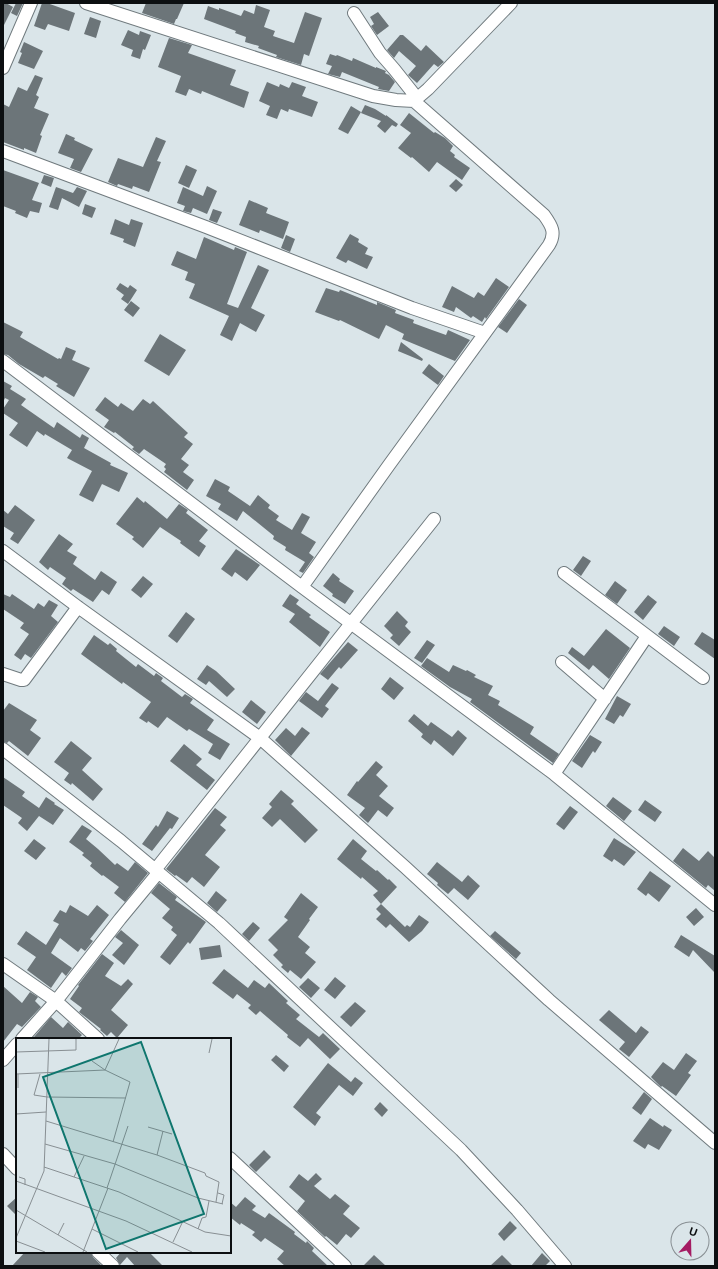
<svg xmlns="http://www.w3.org/2000/svg" width="718" height="1269" font-family="Helvetica,sans-serif">
<rect width="100%" height="100%" fill="#dae5e9"/>
<path fill="#6c7579" d="M3 3H6L13 7 3 27Z
M16 3H23L17 16 11 13Z
M42 3H47L75 13 69 31 48 24 45 30 34 26Z
M146 3H184L177 19H176L174 24 142 13Z
M256 5 270 10 264 27 275 31 273 36 294 43 305 12 322 18 309 56 304 54 301 65 276 57 277 55 258 48 259 46 245 42 246 37 235 33 236 31 204 19 208 6 219 10V8L241 16 244 10 254 14Z
M378 12 389 26 377 35 371 26 374 24 370 17Z
M90 17 101 21 96 38 84 34Z
M128 30 139 35 140 31 151 35 145 50 143 49 140 59 131 56 133 50 121 45Z
M400 35H403L421 51 426 45 444 62 438 67 434 64 417 83 408 75 416 66 399 51 394 58 387 50Z
M169 38 192 45 188 53 236 70 230 85 249 92 244 108 202 91 201 94 189 89 186 96 175 92 181 76 158 67Z
M24 42 43 51 34 69 18 63 22 53 20 52Z
M330 54 336 56 337 55 352 61 353 58 376 68V67L386 71 385 73 389 75 395 82 389 91 378 89 379 87 342 72 340 77 328 74 332 66 326 64Z
M35 75 43 78 36 95 39 97 34 108 49 114 40 135 42 136 36 153 24 148V150L3 142V104L9 107 18 87 27 91Z
M267 82 279 87 280 84 289 88 292 82 306 87 302 96 318 102 312 117 289 109 288 112 281 109 277 119 266 115 270 106 259 101Z
M365 105 375 109 386 116V115L398 124 396 127 392 125 385 133 377 126 381 121 361 113Z
M351 106 361 112 348 134 338 129Z
M409 113 434 133 435 132 445 138 453 146 450 151 455 155 454 157 470 168 462 180 437 162 429 172 412 157 411 158 398 148 411 133 400 125Z
M66 134 75 138 74 140 93 149 81 172 70 168 74 159 58 153Z
M156 137 166 141 157 161 161 162 149 192 133 186 132 189 118 184 117 186 108 182 118 158 143 167Z
M186 165 197 170 189 188 178 183Z
M3 170 39 183 32 200 42 203 39 213 30 211 27 218 15 213 16 211 3 206Z
M44 175 54 178 51 187 41 183Z
M456 179 463 185 456 192 449 186Z
M207 186 217 191 207 214 193 208 191 213 183 211 185 206 177 203 183 187 203 196Z
M56 187 73 193 77 187 87 191 79 207 62 198 58 210 49 207Z
M249 200 268 208 266 213 289 222 283 239 260 230 259 233 239 225Z
M85 204 96 208 92 218 82 214Z
M213 209 222 212 217 223 209 220Z
M115 219 129 225 131 219 143 223 135 247 123 242 124 239 110 234Z
M350 234 359 239 358 242 368 248 365 254 373 257 367 269 348 260 346 263 336 258Z
M286 235 295 239 290 252 281 248Z
M204 237 234 250 235 247 247 252 227 304 238 308 258 265 269 270 251 308 265 315 256 332 240 323 232 341 220 335 229 316 189 298 195 284 185 280 188 272 171 265 177 251 196 259Z
M496 278 509 287 486 319 485 317 482 322 473 316 471 318 456 307 454 312 442 307 452 286 474 298 478 292 484 296Z
M120 283 128 288 130 285 137 290 128 304 121 299 124 295 116 289Z
M326 288 339 292 340 290 377 305V302L389 307 396 310 395 313 414 320 413 323 432 330 446 335 448 330 470 340 455 361 402 339 404 334 386 325 379 339 340 320 339 321 315 312Z
M519 299 527 305 507 333 498 327Z
M131 301 140 308 133 317 124 310Z
M3 322 23 332 20 337 58 359 59 358 61 359 66 347 76 351 72 360 90 368 74 397 56 386 58 384 45 376 43 378 19 364 8 355 3 354Z
M160 334 186 350 169 376 144 361Z
M401 342 423 359 422 361 398 351Z
M429 364 444 376 438 385 422 373Z
M3 381 12 386 10 389 26 399 21 405 54 428 57 422 80 438 82 434 89 438 84 448 111 463 110 465 128 473 119 492 102 484 93 502 79 495 92 471 67 458 72 450 45 434 44 436 37 431 27 447 9 435 18 423 3 413V409L9 400 5 398 3 402Z
M105 397 118 407 121 403 133 411 143 399 150 404 153 401 188 433 184 437 193 444 181 459 189 465 183 472 194 480 187 490 164 472 166 469 164 467 166 464 144 449 139 454 132 449 134 447 115 432 114 433 104 427 109 420 95 410Z
M215 479 230 487 228 491 250 506 258 495 270 505 268 508 279 516 276 520 292 530 302 513 310 517 301 533 316 542 309 553 314 557 303 573 299 571 305 562 285 550 286 547 273 539 274 536 243 511 237 521 218 509 221 504 206 496Z
M137 497 144 503 145 501 167 519 179 504 188 510 186 513 208 530 199 541 206 546 199 557 180 543 181 541 160 527 143 548 132 539 134 537 116 524Z
M15 505 35 520 18 544 10 539 14 533 3 526V510L8 514Z
M59 534 73 544 67 551 77 557 73 564 95 580 101 571 117 582 109 595 102 590 93 602 73 589 71 591 62 584 66 578 50 567 48 570 39 562Z
M236 549 260 565 247 581 235 572 232 577 221 569Z
M583 556 591 561 581 576 573 570Z
M333 573 340 579 339 581 354 591 345 604 332 596 333 594 323 586Z
M143 576 153 584 141 598 131 590Z
M615 581 627 590 617 604 605 595Z
M3 594 10 597 12 594 34 609 38 603 44 607 49 600 58 605 51 616 58 622 31 658 25 654 21 660 14 655 29 634 20 628 24 623 3 609Z
M290 594 299 600 296 604 311 615 309 617 330 632 320 647 289 622 295 614 282 606Z
M648 595 657 602 643 620 634 612Z
M397 611 408 622 405 626 411 632 399 646 390 638 393 635 384 626Z
M186 612 195 619 177 643 168 636Z
M664 626 680 637 674 646 658 634Z
M606 629 630 648 609 679 593 665 589 670 568 653 572 647 584 656Z
M702 632 715 640V659L694 644Z
M94 635 108 645 110 643 117 649 116 651 136 667 138 664 154 676 156 673 163 678 161 681 182 697 185 694 193 699 190 703 214 720 207 730 230 744 220 760 208 753 213 744 189 729 187 731 167 717 158 728 148 721 147 723 139 718 151 702 123 682 122 684 81 654Z
M427 640 435 645 422 663 414 658Z
M348 642 358 650 341 669 339 667 328 680 320 674Z
M427 658 449 672 453 665 466 671 467 670 476 675 474 677 493 686 488 695 500 701 498 705 534 727 530 734 559 754 553 763 470 702 472 699 450 687 421 666Z
M207 665 216 671 235 689 227 697 209 681 206 685 197 679Z
M390 677 404 688 394 700 381 689Z
M332 683 339 688 325 706 329 709 322 718 299 701 306 692 318 701Z
M617 696 631 704 623 717 620 715 614 724 605 719Z
M251 700 266 712 257 724 242 712Z
M9 703 37 720 30 730 41 738 28 756 9 741 7 743 3 742V711Z
M414 714 428 726 431 722 452 737 458 730 467 738 453 756 434 740 431 745 421 737 423 734 408 721Z
M302 727 310 733 291 756 275 740 286 728 295 736Z
M590 735 602 742 595 753 593 751 582 768 572 761Z
M71 741 92 758 82 770 103 789 93 801 72 783 71 785 64 780 69 773 54 762Z
M184 744 202 759 196 765 215 780 207 790 170 761Z
M376 761 383 767 376 775 388 786 379 796 394 808 387 817 378 810 368 823 359 815 365 808 347 795 357 781 358 782Z
M3 777 25 792 22 796 39 808 46 797 55 803 54 804 64 810 53 825 39 816 27 831 18 823 22 818 3 805Z
M281 790 294 801 291 804 318 830 305 843 280 819 272 827 262 818 272 807 269 804Z
M613 797 632 811 624 821 606 806Z
M645 800 662 812 655 822 638 810Z
M570 806 578 812 564 830 556 824Z
M215 808 227 817 220 825 226 830 205 855 220 867 204 887 192 877 187 883 176 875 175 876 166 869Z
M167 811 179 818 172 829 170 828 152 851 142 844 156 825 158 827Z
M82 825 92 831 86 839 98 849 115 865 117 863 128 871 135 862 148 873 125 902 114 893 119 887 103 875 102 876 90 866 92 863 82 855 84 853 69 842Z
M614 838 636 852 624 866 614 859 612 862 603 856Z
M34 839 46 848 36 860 24 851Z
M353 839 367 851 361 859 376 871 377 870 388 880 389 879 397 887 381 904 373 895 378 891 362 877 361 879 337 859Z
M683 848 699 861 708 851 715 858V891L708 885 706 888 673 861Z
M437 862 462 882 468 875 480 886 468 900 454 888 448 894 437 885 438 883 427 874Z
M650 871 671 886 659 902 648 893 646 896 637 889Z
M159 883 177 897 175 900 206 922 190 944 188 942 170 965 160 957 177 935 171 930 173 927 162 918 170 909 151 893Z
M216 891 227 900 217 912 207 903Z
M301 893 318 907 309 919 310 920 298 937 310 947 305 953 316 962 301 979 290 970 288 973 281 967 283 965 273 955 278 950 268 940 288 920 284 917Z
M381 904 405 927 407 925 410 927 419 915 429 922 422 931 409 942 390 924 386 928 376 919 381 914 376 909Z
M70 905 88 916 97 905 109 915 90 939 93 941 85 951 81 948 78 952 60 938 51 953 72 968 66 976 62 972 51 988 27 970 36 957 17 944 26 931 46 945 59 924 53 921 60 910 66 913Z
M696 908 704 917 694 926 686 917Z
M253 922 260 928 249 941 242 934Z
M121 930 139 945 124 965 112 955 123 943 115 937Z
M495 931 521 953 516 959 490 936Z
M681 935 715 956V973L693 950 689 957 674 947Z
M220 945 222 957 201 960 199 948Z
M102 954 114 963 105 976 121 986 128 979 133 984 111 1010 128 1025 117 1038 111 1032 107 1036 100 1030 101 1029 79 1012 82 1008 70 999 79 986 78 985Z
M224 969 248 988 254 980 265 988 269 983 288 1001 286 1003 300 1015 296 1019 319 1037 323 1033 340 1049 330 1059 308 1038 300 1047 287 1037 288 1035 260 1011 256 1015 248 1008 251 1005 237 994 233 999 212 983Z
M335 977 346 986 335 999 324 990Z
M308 978 320 988 311 998 299 987Z
M3 986 22 1003 30 992 38 997 35 1001 41 1007 22 1027 17 1024 3 1042Z
M355 1002 366 1011 351 1027 340 1017Z
M609 1010 636 1033 641 1026 649 1032 629 1057 619 1049 625 1042 599 1020Z
M51 1017 63 1028 68 1022 82 1035 78 1039H38L34 1037Z
M686 1053 697 1061 688 1073 691 1075 676 1096 662 1086 661 1087 651 1077 663 1062 674 1070Z
M276 1055 289 1066 284 1072 271 1060Z
M328 1063 351 1082 355 1077 363 1083 353 1096 339 1085 316 1113 321 1117 315 1126 293 1107Z
M644 1092 652 1099 641 1115 632 1108Z
M380 1102 388 1110 382 1117 374 1109Z
M650 1118 663 1127 664 1125 672 1130 659 1150 648 1144 645 1149 633 1141Z
M264 1150 271 1157 256 1172 249 1165Z
M316 1173 322 1179 314 1186 330 1199 335 1194 350 1206 343 1214 360 1228 351 1238 346 1234 337 1245 326 1236 325 1237 297 1211 305 1201 289 1187 299 1174 308 1181Z
M17 1197V1216L7 1206Z
M245 1197 256 1206 252 1210 265 1218 269 1213 295 1232 294 1234 306 1243 307 1241 314 1248 312 1251 328 1266H285L277 1259 284 1251 265 1238 261 1242 252 1235 255 1232 241 1223 240 1225 230 1217V1202L236 1207Z
M510 1221 517 1228 504 1241 498 1234Z
M25 1252H91L93 1257 102 1266H12Z
M121 1252H149L163 1266H135L127 1257 120 1265 116 1258Z
M542 1253 550 1261 545 1266H531Z
M374 1255 386 1266H363Z
M502 1255 513 1266H490Z"/>
<g fill="none" stroke-linecap="round" stroke-linejoin="round">
<defs>
<path id="minor" d="M86 3 373 96 396 100 414 101 428 89 511 3
M354 13 380 53 394 69 417 98
M3 68 31 3
M3 151 206 227 412 308 485 333
M3 361 302 587 554 774 715 905
M3 551 78 607 260 738 405 867 549 1000 715 1143
M564 573 703 678
M302 587 389 465 549 245C556 233 552 226 544 215L414 101
M562 662 605 699
M3 674 21 680H24L78 607
M3 749 121 841 219 923 461 1150 517 1210 565 1266
M554 774 647 636
M155 870 434 519
M3 964 56 1001 98 1039
M22 1039 56 1001 120 919 158 873
M3 1060 17 1044
M3 1154 17 1169
M230 1158 345 1266
M98 1252 113 1266"/>
</defs>
<use href="#minor" stroke="#707a7e" stroke-width="14"/>
<use href="#minor" stroke="#fff" stroke-width="12"/>
</g>
<g transform="translate(16 1038)">
<rect width="215" height="215" fill="#dae5e9"/>
<path fill="none" stroke="#888f93" stroke-width="1" d="M0 14 60 12V1M193 15 196 1M76 23 89 32M89 32 114 44 97 104M0 36 89 32 103 1M24 36 18 57 31 59M2 50V36M31 59 110 60M0 76 30 74M30 83 141 117 189 135 190 138 203 144 200 164M132 89 156 96M29 106 99 126 182 160 207 166M141 117 147 93M28 129 103 154 189 194 215 198M3 139 9 141V147M58 139 68 118M0 143 110 183 176 214M91 150 112 88M202 155 208 157 206 166M0 172 71 214M76 191 122 214M182 191 186 180 190 179 193 163M42 197 48 185M0 200 28 133 33 1M0 203 29 214M157 204 167 183M67 214 92 150"/>
<path fill="#0f766e" fill-opacity="0.15" stroke="#0f766e" stroke-width="2" d="M125 4 188 176 90 211 27 39Z"/>
<rect width="215" height="215" fill="none" stroke="#0c0f11" stroke-width="2"/>
</g>
<rect width="718" height="1269" fill="none" stroke="#0c0f11" stroke-width="8"/>
<g transform="translate(690 1241) rotate(20)"><circle r="19" fill="#dae5e9" stroke="#888f93"/>
<path d="M0-3L7 15L0 10L-7 15Z" fill="#a41b62"/>
<text y="-6" font-size="11" font-weight="bold" text-anchor="middle" fill="#0c0f11">U</text>
</g>
</svg>
